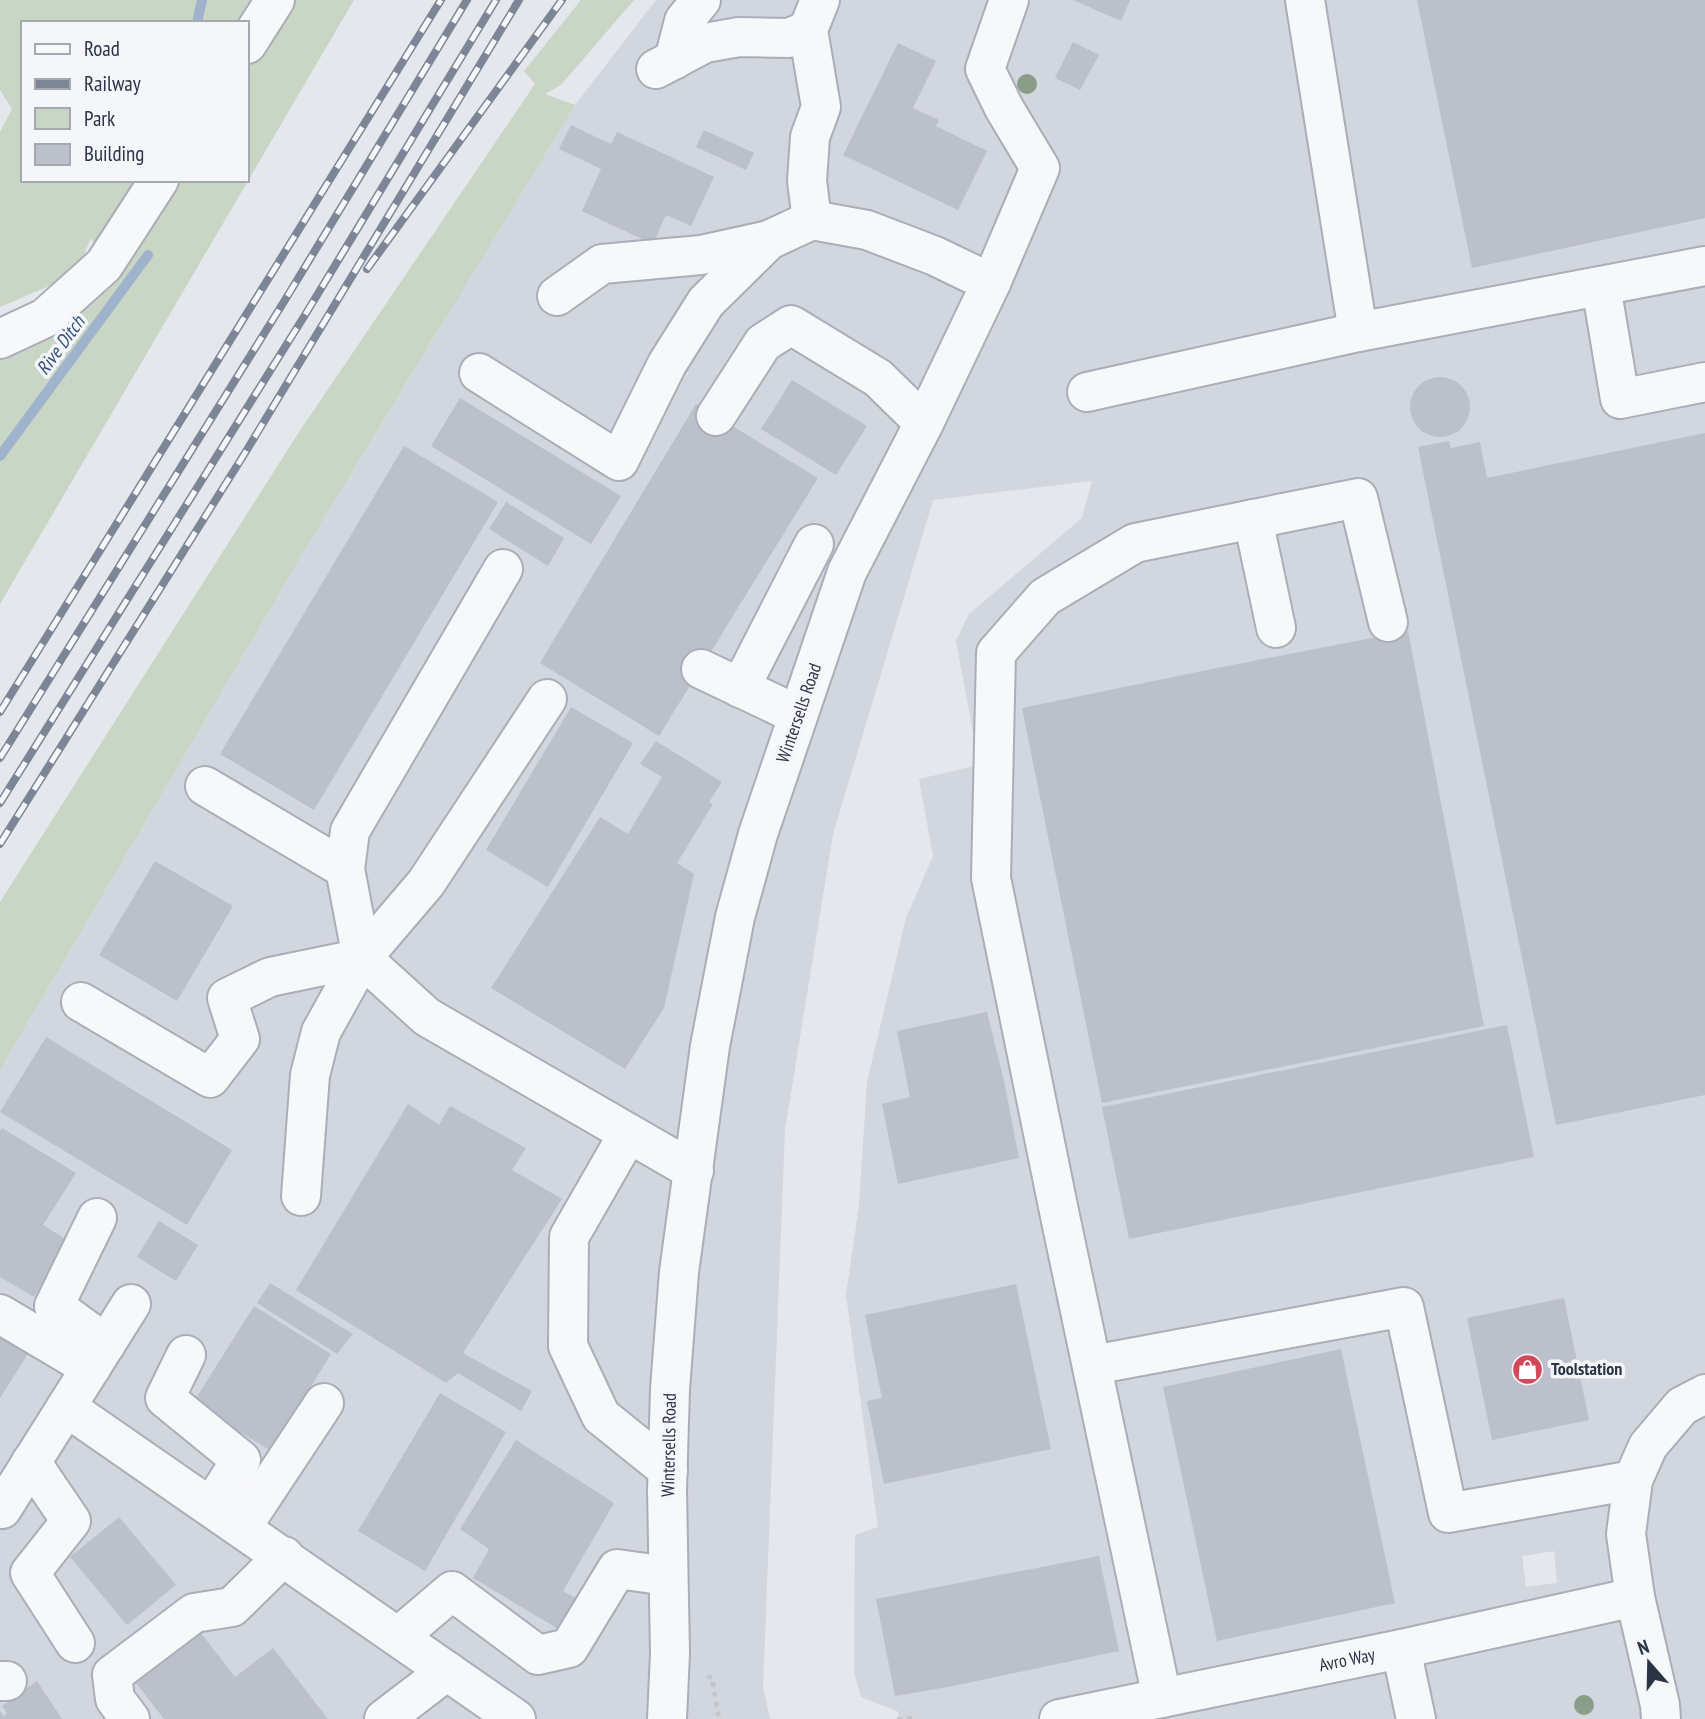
<svg xmlns="http://www.w3.org/2000/svg" width="1705" height="1719" font-family="'PT Sans Narrow',sans-serif">
<rect width="100%" height="100%" fill="#e4e7ec"/>
<path fill="#d2d6de" fill-rule="evenodd" d="M656 0H1705V1719H901L897 1711 861 1697 854 1672 855 1535 878 1527 846 1295 859 1205 867 1082 906 918 933 856 919 779 979 765 956 641 969 614 1082 518 1092 481 933 500 833 834 785 1130 763 1687 770 1719H0V1070L305 550 446 318 445 317 575 105ZM1554 1551 1557 1583 1526 1587 1522 1556Z"/>
<path fill="#c9d6c5" fill-rule="evenodd" d="M0 0H354L0 604V340L104 265 91 238 75 275 0 307V132L12 109 0 90ZM23 23H247V180H23Z
M581 0H634L561 85 545 94 575 105 305 550 0 1070V902L299 432 535 84 524 71Z"/>
<g fill="none" stroke-linecap="round" stroke-linejoin="round">
<path stroke="#9fb4cc" stroke-width="10" d="M197 23 202 0
M0 456 148 255"/>
</g>
<path fill="#bbc0ca" d="M1073 0H1130L1121 21Z
M1417 0H1705V218L1472 268Z
M1073 42 1099 55 1080 90 1055 78Z
M898 43 936 61 913 108 939 120 936 126 987 151 958 210 843 155Z
M571 125 611 144 617 132 714 177 691 226 666 215 653 244 582 211 601 169 559 149Z
M704 130 754 153 746 170 696 147Z
M1410 407a30 30 0 1 1 60 0a30 30 0 1 1-60 0Z
M792 380 867 426 836 475 761 429Z
M460 398 621 496 591 544 431 446Z
M696 404 818 478 659 736 540 663Z
M1705 433V1095L1556 1125 1418 447 1449 441 1451 448 1480 442 1487 478Z
M404 446 498 502 314 810 220 754Z
M506 502 564 538 548 566 489 529Z
M1408 631 1484 1026 1102 1103 1022 708 1217 668Z
M571 707 633 743 548 887 486 850Z
M656 741 722 782 709 802 713 804 677 863 694 874 664 1008 625 1069 491 988 600 817 628 834 662 777 640 764Z
M155 861 233 906 177 1001 99 955Z
M987 1012 1004 1081 1019 1158 898 1184 882 1104 910 1097 897 1031Z
M1507 1025 1534 1157 1129 1239 1102 1107Z
M46 1037 232 1150 187 1225 0 1112Z
M408 1104 439 1125 450 1106 526 1148 512 1170 562 1199 463 1353 532 1391 521 1411 458 1373 446 1383 296 1290Z
M2 1128 76 1173 43 1225 67 1240 34 1297 0 1277V1131Z
M159 1221 198 1245 176 1281 137 1257Z
M270 1283 353 1334 337 1354 257 1303Z
M1016 1284 1051 1449 884 1484 867 1401 882 1398 865 1315Z
M1564 1298 1589 1420 1492 1440 1467 1318Z
M254 1306 331 1354 271 1451 193 1403Z
M0 1326 33 1346 0 1398Z
M1341 1349 1395 1603 1217 1641 1163 1387Z
M440 1393 506 1432 425 1571 358 1531Z
M516 1440 614 1503 563 1591 576 1598 560 1630 473 1578 489 1549 460 1529Z
M119 1517 176 1585 127 1625 70 1557Z
M1099 1556 1119 1651 953 1686 895 1696 876 1599Z
M194 1624 235 1677 273 1648 328 1719H164L129 1674Z
M37 1681 62 1719H0V1711L4 1717 7 1713 2 1706Z"/>
<g fill="none" stroke-linecap="round" stroke-linejoin="round">
<defs>
<g id="minor">
<path d="M1305 0 1358 332 1705 266"/>
<path d="M247 44 275 0"/>
<path d="M674 60 684 21 701 0"/>
<path d="M656 69 705 43 739 37 789 38 808 30"/>
<path d="M812 220 807 181 810 137 821 107 808 30 820 0"/>
<path d="M991 283 1040 168 1004 108 985 69 1009 0"/>
<path d="M1601 286 1620 399 1705 382"/>
<path d="M557 296 602 264 701 255 769 240"/>
<path d="M0 339 45 318 104 265 159 180"/>
<path d="M479 373 619 461 667 364 706 302 769 240 812 220 867 230 935 256 991 283 924 423 847 572 758 834 735 917 710 1046 679 1272 670 1389 667 1490 670 1653 667 1719"/>
<path d="M1087 392 1358 332"/>
<path d="M716 416 763 343 791 325 878 378 924 423"/>
<path d="M1253 519 1276 628"/>
<path d="M701 669 798 715"/>
<path d="M740 688 814 544"/>
<path d="M205 786 345 869"/>
<path d="M362 958 345 869 350 831 503 569"/>
<path d="M362 958 427 1017 694 1171"/>
<path d="M81 1002 210 1078 240 1039 227 998 270 977 362 958"/>
<path d="M628 1134 569 1237 568 1346 601 1416 668 1470"/>
<path d="M301 1196 310 1075 321 1032 362 958 426 883 547 699"/>
<path d="M97 1218 54 1306 106 1344"/>
<path d="M0 1314 91 1368"/>
<path d="M186 1355 165 1398 241 1460 211 1507"/>
<path d="M1093 1365 1404 1307 1448 1513 1633 1480"/>
<path d="M66 1407 516 1719"/>
<path d="M31 1462 71 1521 30 1573 75 1643"/>
<path d="M2 1509 131 1304"/>
<path d="M242 1527 324 1403"/>
<path d="M398 1637 452 1591 538 1655 569 1648 617 1569 668 1576"/>
<path d="M1401 1649 1416 1719"/>
<path d="M0 1681H7"/>
<path d="M1162 1698 1060 1216 991 878 996 653 1045 597 1135 543 1358 498 1388 622"/>
<path d="M130 1719 115 1699 112 1675 194 1613 232 1607 284 1556"/>
<path d="M384 1719 447 1671"/>
<path id="s1" d="M1059 1719 1401 1649 1635 1597"/>
<path d="M1661 1719 1660 1705 1635 1597 1626 1534 1633 1480 1648 1446 1682 1406 1705 1394"/>
</g>
</defs>
<use href="#minor" stroke="#a9aeb7" stroke-width="42"/>
<path stroke="#c2c5cb" stroke-width="4.5" stroke-dasharray="5 5" stroke-linecap="butt" d="M707 1677H712L719 1719
M897 1719 911 1718 912 1719"/>
<use href="#minor" stroke="#f7f8fa" stroke-width="38"/>
<defs>
<path id="rail" d="M367 269 562 0
M0 712 441 0
M0 758 285 300 467 0
M0 803 305 315 496 0
M0 844 245 453 519 0"/>
</defs>
<use href="#rail" stroke="#7d8696" stroke-width="8"/>
<use href="#rail" stroke="#f4f6f9" stroke-width="5" stroke-dasharray="16" stroke-linecap="butt"/>
</g>
<g fill="#899d89">
<circle cx="1027" cy="84" r="10"/>
<circle cx="1584" cy="1705" r="10"/>
</g>
<defs>
<symbol id="shop-disc" viewBox="-11 -11 22 22"><circle r="9.5" fill="#d1495b" stroke="#f4f6f9"/><path d="M-5-2.5h2.3a2.7 3.5 0 0 1 5.4 0H5L5.5 6h-11ZM-1.5-2.5h3a1.5 2.3 0 0 0-3 0Z" fill="#fff"/></symbol>
</defs>
<g fill-rule="evenodd">
<use href="#shop-disc" x="1510" y="1352" width="35" height="35"/>
</g>
<g text-anchor="middle" stroke-width="7" stroke-linejoin="round" paint-order="stroke">
<g font-size="18" fill="#2b3445" stroke="#f4f6f9">
<text transform="translate(799 713) rotate(-71)" y="6">Wintersells Road</text>
<text transform="translate(669 1445) rotate(-89)" y="6">Wintersells Road</text>
<text dy="6" stroke="none"><textPath href="#s1" startOffset="294">Avro Way</textPath></text>
</g>
<g font-size="18" font-weight="bold" fill="#2b3445" stroke="#f4f6f9" text-anchor="start">
<text x="1551" y="1375">Toolstation</text>
</g>
<g font-size="19" font-style="italic" fill="#34527a" stroke="#f4f6f9">
<text transform="translate(60 345) rotate(-54)" y="7">Rive Ditch</text>
</g>
</g>
<rect x="21" y="21" width="228" height="161" fill="#f4f6f9" stroke="#a4a8b1" stroke-width="2"/>
<rect x="35" y="44" width="35" height="10" fill="#f7f8fa" stroke="#a4a8b1" stroke-width="2"/>
<text x="84" y="56" font-size="21" fill="#2b3445">Road</text>
<rect x="35" y="79" width="35" height="10" fill="#7d8696" stroke="#a4a8b1" stroke-width="2"/>
<text x="84" y="91" font-size="21" fill="#2b3445">Railway</text>
<rect x="35" y="108" width="35" height="21" fill="#c9d6c5" stroke="#a4a8b1" stroke-width="2"/>
<text x="84" y="126" font-size="21" fill="#2b3445">Park</text>
<rect x="35" y="144" width="35" height="21" fill="#bbc0ca" stroke="#a4a8b1" stroke-width="2"/>
<text x="84" y="161" font-size="21" fill="#2b3445">Building</text>
<g transform="translate(1649 1663) rotate(340)" stroke="#f4f6f9" stroke-width="5" paint-order="stroke">
<path d="M0-5L12 26L0 18L-12 26Z" fill="#2b3445"/>
<text y="-10" font-size="19" font-weight="bold" text-anchor="middle" fill="#2b3445">N</text>
</g>
</svg>
